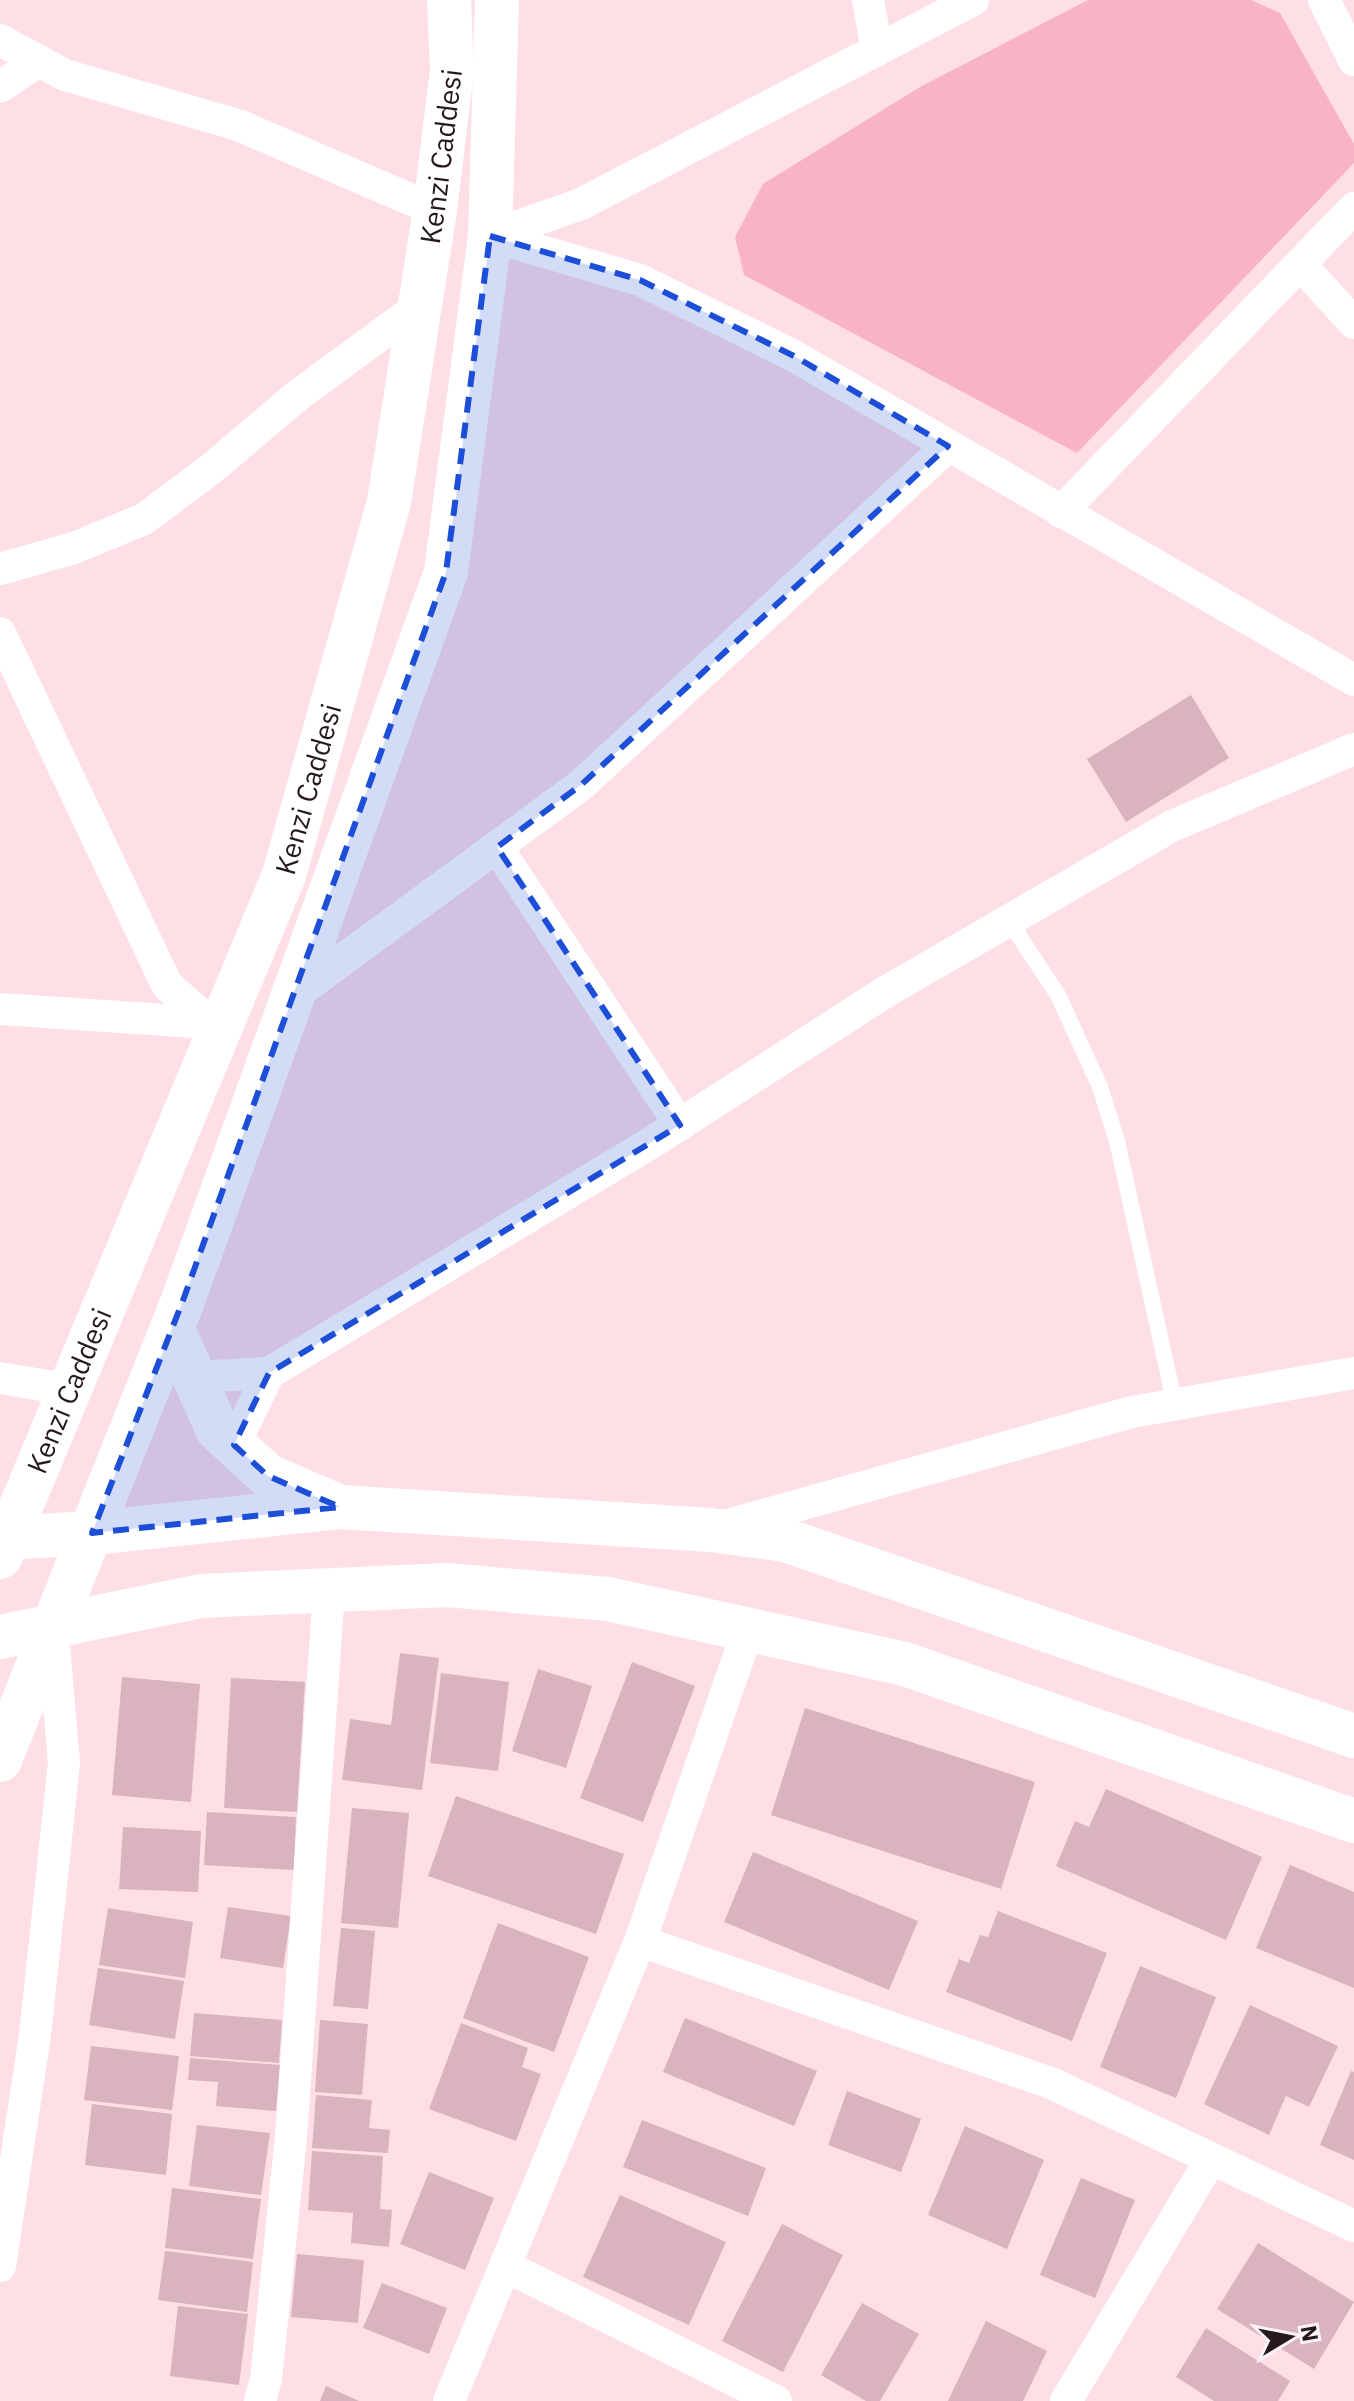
<svg xmlns="http://www.w3.org/2000/svg" width="1354" height="2401" font-family="'IBM Plex Sans',sans-serif">
<rect width="100%" height="100%" fill="#fedfe6"/>
<path fill="#f9b3c7" d="M1088 0H1251L1280 13 1354 144V163L1077 453 744 275 735 237 763 184 920 87Z"/>
<path fill="#d9b3bd" d="M1191 695 1229 758 1126 822 1087 759Z
M400 1653 439 1658 422 1790 342 1780 350 1719 391 1725Z
M632 1662 695 1686 643 1822 580 1798Z
M538 1669 592 1686 566 1768 512 1751Z
M441 1673 509 1682 498 1771 430 1763Z
M122 1677 200 1684 191 1802 112 1795Z
M231 1678 305 1682 297 1812 224 1808Z
M805 1708 1035 1782 1001 1889 771 1815Z
M1106 1789 1262 1857 1226 1940 1056 1866 1075 1821 1089 1827Z
M456 1796 624 1854 596 1934 428 1876Z
M352 1808 409 1813 398 1928 341 1923Z
M207 1812 296 1817 294 1870 204 1865Z
M123 1827 201 1831 198 1892 119 1889Z
M753 1852 918 1921 889 1990 724 1922Z
M1290 1865 1354 1892V1988L1256 1948Z
M228 1907 291 1916 283 1968 220 1958Z
M108 1908 193 1922 185 1978 99 1965Z
M998 1911 1107 1953 1072 2041 946 1992 959 1959 969 1963 980 1935 988 1937Z
M498 1923 589 1957 554 2052 463 2018Z
M341 1928 375 1931 368 2009 333 2006Z
M1140 1966 1216 1997 1176 2098 1100 2067Z
M98 1968 184 1981 175 2039 89 2025Z
M1250 2005 1338 2046 1309 2107 1286 2096 1269 2135 1204 2104Z
M194 2013 282 2020 279 2063 190 2056Z
M685 2018 817 2071 794 2126 663 2072Z
M320 2020 368 2024 362 2095 315 2092Z
M461 2023 528 2048 522 2067 541 2074 516 2141 429 2109Z
M91 2046 179 2056 172 2110 84 2100Z
M190 2058 280 2065 276 2111 216 2106 218 2082 188 2080Z
M1351 2071 1354 2072V2160L1320 2145Z
M847 2091 921 2119 901 2172 828 2145Z
M316 2095 372 2100 369 2128 390 2130 388 2153 312 2148Z
M92 2104 172 2114 166 2175 85 2165Z
M642 2120 766 2168 748 2216 623 2167Z
M197 2125 270 2133 261 2195 189 2186Z
M965 2126 1044 2160 1007 2249 928 2215Z
M312 2151 383 2156 380 2209 392 2210 389 2247 351 2243 353 2213 308 2210Z
M429 2172 494 2198 465 2270 400 2244Z
M1081 2178 1135 2200 1095 2298 1040 2275Z
M172 2188 261 2199 253 2259 165 2248Z
M620 2195 726 2242 689 2325 583 2277Z
M782 2224 843 2255 783 2372 722 2341Z
M1258 2243 1354 2302 1314 2369 1217 2309Z
M165 2251 253 2262 247 2312 158 2300Z
M297 2254 364 2260 358 2323 291 2317Z
M382 2283 447 2308 429 2354 363 2328Z
M862 2303 919 2334 880 2401H866L821 2375Z
M178 2306 248 2314 239 2385 170 2376Z
M986 2321 1047 2351 1023 2401H948Z
M1206 2328 1290 2381 1278 2401H1214L1176 2377Z
M326 2386 359 2401H320Z"/>
<g fill="none" stroke-linecap="round" stroke-linejoin="round">
<path stroke="#fff" stroke-width="16" d="M1009 921 1058 995 1100 1087 1117 1141 1175 1405"/>
<path stroke="#fff" stroke-width="32" d="M868 0 877 50
M1324 0 1354 60
M0 40 65 75 238 125 435 210
M0 87 39 61
M490 236 640 280 794 356 1354 680
M490 236 581 204 973 0
M1300 264 1354 323
M1061 512 1354 208
M0 569 74 548 144 519 211 469 297 396 421 305
M0 633 167 985 210 1023
M497 847 680 1125
M296 994 581 785 948 446
M0 1009 210 1023
M194 1377 269 1373 654 1141 887 991 1172 826 1354 749
M0 1378 72 1390
M234 1445 269 1373
M724 1526 1132 1412 1354 1373
M640 1941 1051 2083 1354 2226
M0 2266 35 2035 64 1763 53 1634
M505 2266 776 2401
M260 2401 266 2379 291 2137 329 1591
M449 2401 640 1941 748 1630
M1066 2401 1211 2159"/>
<g stroke="#fff" stroke-width="44">
<path d="M173 1329 217 1429 268 1476 338 1506"/>
<path d="M0 1538 92 1533 340 1507 711 1530 785 1540 1354 1736"/>
<path id="s1" d="M0 1557 284 875 389 502 435 210 452 70 449 0"/>
<path d="M0 1637 201 1596 447 1585 608 1599 905 1664 1354 1821"/>
<path d="M0 1760 182 1303 446 572 490 236 497 0"/>
</g>
</g>
<path fill="#1d4ed8" fill-opacity="0.2" stroke="#1d4ed8" stroke-width="6" stroke-dasharray="16 10" stroke-linejoin="round" d="M490 236 640 280 794 356 948 446 581 785 497 847 680 1125 269 1373 234 1445 268 1476 340 1507 92 1533 182 1303 446 572Z"/>
<g text-anchor="middle" stroke-width="8" stroke-linejoin="round" paint-order="stroke">
<g font-size="28" fill="#26191d" stroke="#fbf3f5">
<text dy="10" stroke="none"><textPath href="#s1" startOffset="1476">Kenzi Caddesi</textPath></text>
<text dy="10" stroke="none"><textPath href="#s1" startOffset="828">Kenzi Caddesi</textPath></text>
<text dy="10" stroke="none"><textPath href="#s1" startOffset="180">Kenzi Caddesi</textPath></text>
</g>
</g>
<g transform="translate(1290 2337) rotate(80)" stroke="#fbf3f5" stroke-width="6" paint-order="stroke">
<path d="M0-6L14 30L0 20L-14 30Z" fill="#26191d"/>
<text y="-12" font-size="22" font-weight="bold" text-anchor="middle" fill="#26191d">N</text>
</g>
</svg>
